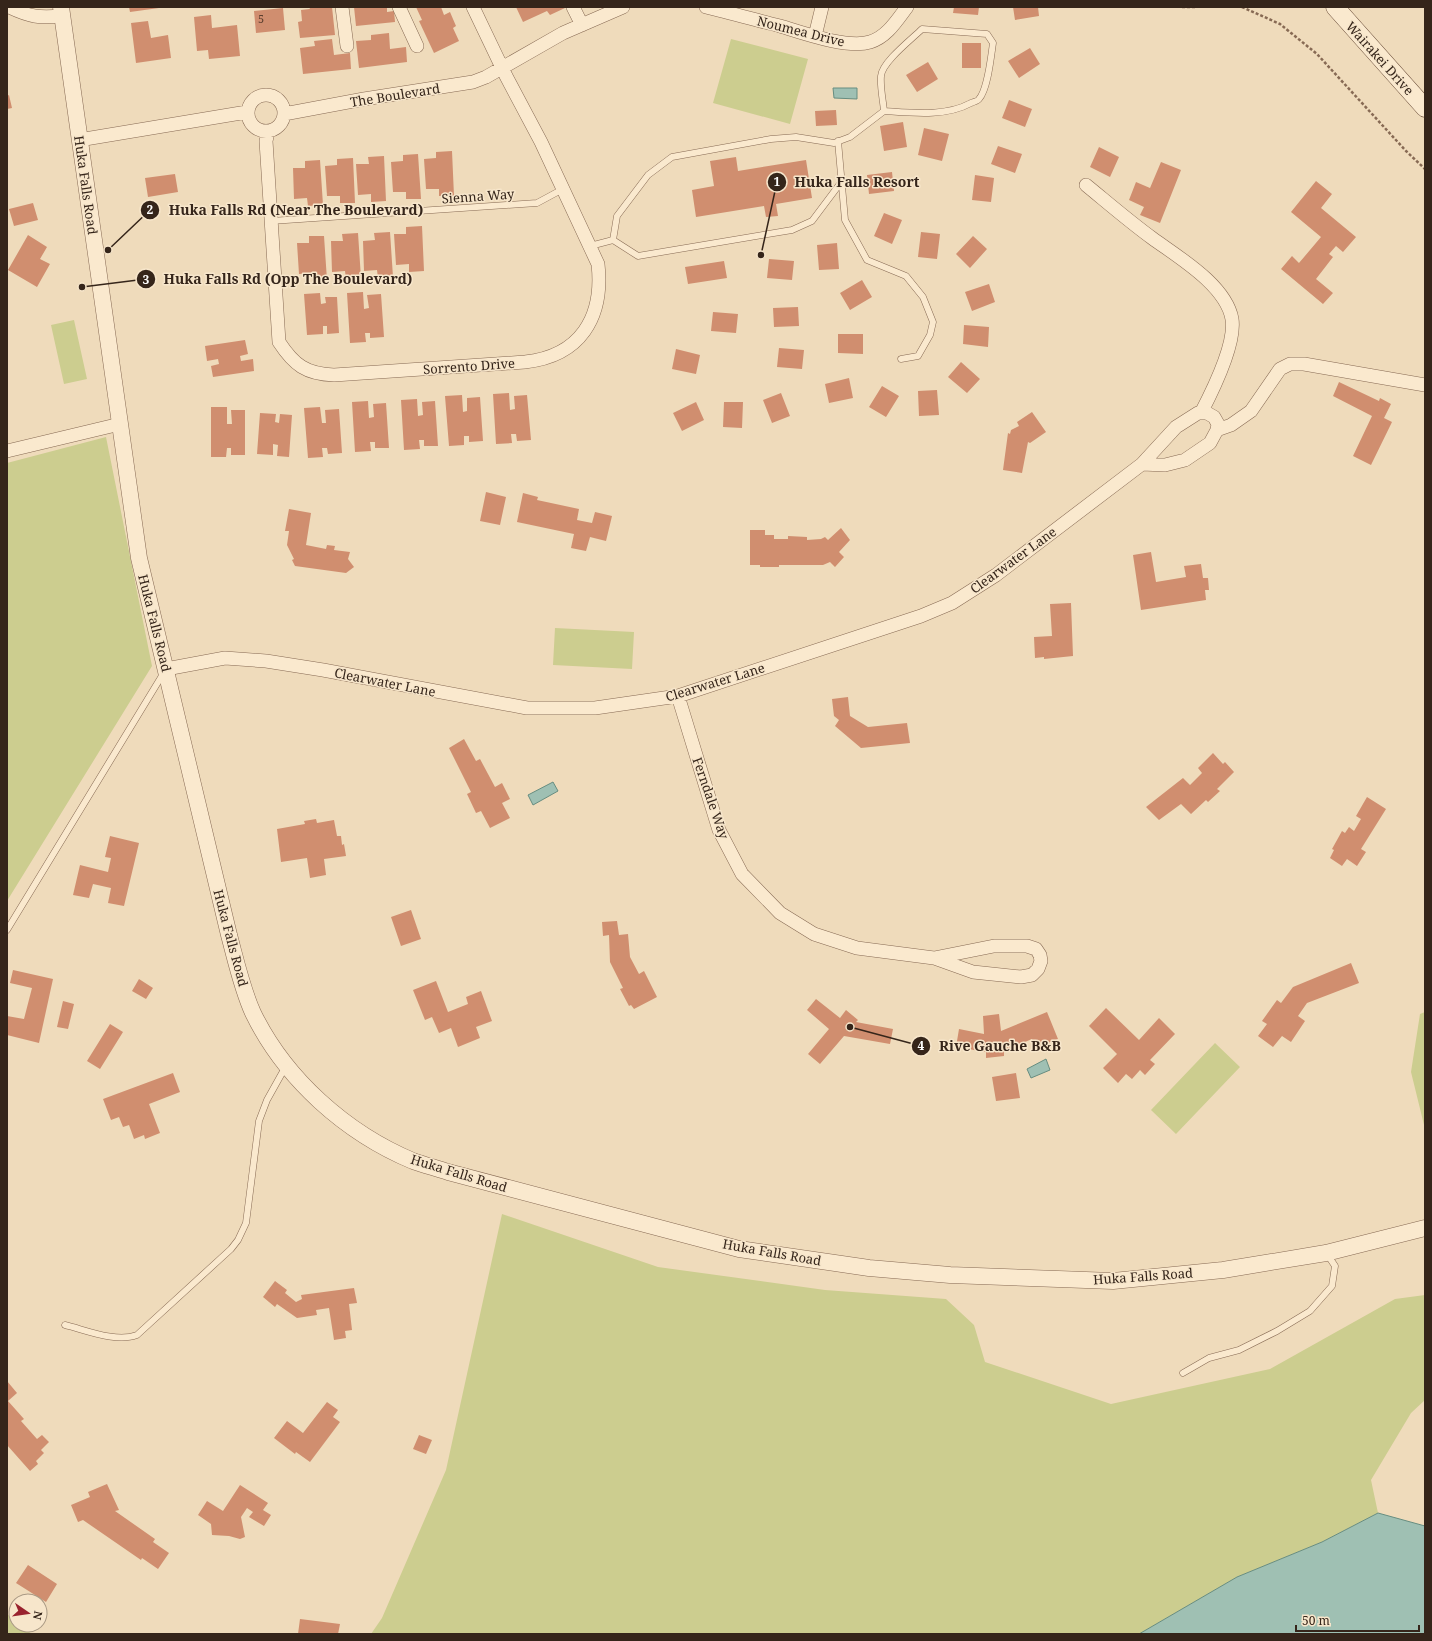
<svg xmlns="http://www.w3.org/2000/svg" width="1432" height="1641" font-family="'Noto Serif',serif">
<rect width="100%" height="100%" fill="#efdbbb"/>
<path fill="#cccd8f" d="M731 39 808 59 790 124 713 103Z
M74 320 87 379 64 384 51 325Z
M106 437 152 666 7 901V463Z
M555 628 634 632 632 669 553 665Z
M1425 1012V1129L1411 1072 1420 1014Z
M1215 1043 1240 1067 1176 1134 1151 1110Z
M502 1214 658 1267 825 1290 946 1299 974 1325 985 1362 1111 1404 1270 1369 1395 1299 1425 1295V1400L1411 1413 1371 1480 1378 1513 1322 1542 1237 1577 1139 1634H371L382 1618 446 1470Z
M7 1614 16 1621V1625H20L32 1634H7Z"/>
<path fill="#9fc0b3" stroke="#678d80" d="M833 88H857V99L834 98Z
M553 782 558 791 533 805 528 795Z
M1046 1059 1050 1070 1031 1078 1027 1069Z
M1378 1513 1425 1526V1634H1139L1237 1577 1322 1542Z"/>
<path fill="#d08e6f" d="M129 7H159V8L130 12Z
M309 7H332L335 35 300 38 298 22 302 21 301 10 310 9Z
M354 7H387V12L394 11 395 22 356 26Z
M416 7H441L444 15 450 12 456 26 453 28 459 41 434 53 419 21 422 20Z
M516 7H564L565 8 550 15 547 11 523 22Z
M954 7H979L978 15 953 13Z
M1013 7H1038L1039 16 1015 20Z
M283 8 285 30 256 33 254 11Z
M211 15 212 28 237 25 240 56 209 59 208 50 197 51 194 17Z
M148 21 151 38 168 35 171 58 136 63 131 23Z
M389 33 390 49 406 47 407 62 359 68 356 41 371 40V35Z
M332 39 334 55 350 53 351 69 303 74 300 48 315 46 314 41Z
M962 43H981V68H962Z
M1030 48 1040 64 1019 78 1008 61Z
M928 62 938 79 917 92 906 75Z
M9 95 12 108 7 109V96Z
M1009 100 1032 109 1025 127 1002 118Z
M836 110 837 125 816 126 815 111Z
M903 122 907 147 884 151 880 126Z
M924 128 949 134 942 161 918 155Z
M998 146 1022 154 1015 173 991 164Z
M1099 147 1119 157 1110 177 1090 167Z
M452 151 454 196H439V189H426L424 159 436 158V152Z
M418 154 421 199H406V192H393L391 162 403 161V155Z
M384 156 386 201 371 202V194L358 195 356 164H369L368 157Z
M736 157 738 171 806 160 812 198 776 204 778 216 766 217 764 206 696 217 692 190 714 186 710 161Z
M353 158 355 203H340V196H327L325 166 337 165V159Z
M320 160 323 205 308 206 307 198 294 199 293 168H305V161Z
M1161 162 1181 170 1160 223 1140 215 1144 207 1129 200 1136 182 1150 188Z
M892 172 894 191 869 194 867 175Z
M175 174 178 192 148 197 145 178Z
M975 175 994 178 991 202 972 200Z
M1316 181 1332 194 1321 208 1356 237 1343 252 1336 246 1329 254 1333 257 1316 279 1333 293 1323 304 1281 269 1292 256 1299 263 1321 237 1291 212Z
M33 203 38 220 14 226 9 209Z
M884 213 902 220 892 244 874 236Z
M422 226 424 271 409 272V264L396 265 394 234H406V227Z
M390 232 393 277 378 278 377 270 364 271 363 241 375 240 374 233Z
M921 232 940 234 937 259 918 257Z
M358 233 361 278 346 279 345 271 332 272 331 241H343L342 234Z
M28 235 47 247 40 259 50 264 37 287 8 270Z
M309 236H324L327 280 312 281V273L299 274 297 243H309Z
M973 236 987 249 970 268 956 254Z
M837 243 839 269 819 270 817 245Z
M769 259 794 261 792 280 767 278Z
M724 261 727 278 688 284 685 267Z
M862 280 872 297 850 310 840 293Z
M989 284 995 302 972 311 965 292Z
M363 292 364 309 369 308 367 295 381 294 384 337 370 338V333H365L366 342 350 343 347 293Z
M320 293 321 304 326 303 325 297H337L339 333 327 334V326H323V334L307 335 304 294Z
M798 307 799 326 774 327 773 308Z
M713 312 738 314 736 333 711 331Z
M964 325 989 327 988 347 963 344Z
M838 334H863V354L838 353Z
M245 340 248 354 240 356 241 361 253 359 254 371 213 377 211 366 219 364 218 359 207 361 205 346Z
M779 348 804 350 802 369 777 367Z
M676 349 700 355 696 374 672 369Z
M961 362 980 379 967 393 948 377Z
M849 378 853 398 829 403 825 384Z
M1339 382 1379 401 1380 398 1391 404 1384 418 1392 422 1371 465 1353 456 1372 416 1333 396Z
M882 386 899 396 886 417 869 407Z
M937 390 939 415 919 416 918 391Z
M509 393 510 410 515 409 514 396 527 395 531 440 517 441 516 434H511L512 443 496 444 493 394Z
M781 393 790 416 772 423 763 400Z
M462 395 463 412 467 411V398L480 397 483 441 469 442V436H464V445L449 446 445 396Z
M417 399 418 416 423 415 422 402 435 401 438 446H424V440H419L420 449 404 450 401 400Z
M368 401 369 418 374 417 373 404 386 403 389 448H375V442H370L371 451 355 452 352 402Z
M696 402 704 420 682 431 673 413Z
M724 402H743L742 428 723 427Z
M211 407H227V424H232L231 410H245V455H231V448H227L226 457H211Z
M320 407 322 423H326L325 410 339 409 342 453 328 454 327 448H322L323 457 308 458 304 408Z
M1032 412 1046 432 1030 443 1028 442 1022 473 1003 470 1008 433 1010 434 1011 430 1019 426 1017 422Z
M260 413 276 414 275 422 279 423 280 414 292 415 289 457 277 456 278 445 273 444V455L257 454Z
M486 492 506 497 500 525 480 521Z
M523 493 538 497 537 500 579 509 577 520 592 523 595 512 612 516 606 541 590 537 586 551 571 548 574 534 517 522Z
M289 509 311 513 306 545 326 549 327 545 335 546 334 550 350 552 348 559 354 567 346 573 295 566 292 560 294 559 287 545 289 531H285Z
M841 528 850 540 839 552 844 557 835 567 830 562 823 565H779V567H760V565H750V530H765V535H774V539H788V536L807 537V540L821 539 825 537 828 540Z
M1151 552 1156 582 1186 577 1184 566 1201 564 1203 578H1208L1209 590H1205L1206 600 1141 610 1133 555Z
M1071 603 1073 656 1044 659V657L1035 658 1034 637 1052 636 1050 604Z
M848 697 850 716 868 727 907 723 910 743 861 748 835 726 839 720 834 716 832 699Z
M464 739 476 761 480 759 495 787 502 783 510 799 502 803 510 818 490 828 481 811 476 813 467 794 471 792 449 748Z
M1213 753 1223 764 1225 762 1234 772 1217 789 1220 791 1208 802 1206 800 1191 814 1181 804 1159 820 1146 807 1183 778 1190 785 1202 773 1198 768Z
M1367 797 1386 809 1361 849 1366 852 1357 866 1347 859 1342 866 1330 858 1334 850 1332 849 1342 831 1345 833 1349 827 1354 831 1361 819 1356 816Z
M316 819 317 823 334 820 337 836H341L342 845 344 844 346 856 324 859 326 875 310 878 307 858 281 862 277 829 305 824 304 821Z
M110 836 139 843 124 906 108 903 111 888 93 884 89 898 73 895 80 865 108 872 111 858 105 857Z
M411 910 421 939 401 946 391 917Z
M617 921 619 935 628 934 630 957 639 974 644 971 657 997 634 1009 631 1005 629 1006 620 989 623 988 610 962 609 935 603 936 602 922Z
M1351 963 1359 983 1307 1003 1298 1016 1305 1021 1291 1042 1282 1036 1273 1047 1258 1036 1267 1024 1262 1021 1277 1000 1281 1003 1293 987Z
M13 970 53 979 39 1043 7 1035V1016L24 1019 32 988 10 983Z
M139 979 153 988 146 999 132 991Z
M436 981 448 1012 468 1004 466 997 481 991 492 1021 476 1027 480 1038 458 1047 451 1028 439 1033 432 1017 425 1020 413 990Z
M816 999 840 1018 846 1010 858 1020 856 1022 893 1029 890 1044 844 1036 820 1064 808 1054 829 1029 807 1010Z
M63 1001 74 1004 68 1029 57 1027Z
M1106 1008 1139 1040 1159 1018 1175 1034 1150 1060 1155 1064 1145 1075 1140 1070 1132 1079 1126 1074 1118 1083 1103 1068 1117 1054 1089 1026Z
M1047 1012 1058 1039 1035 1048 1032 1039 1004 1051V1056L986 1058V1052L956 1047 959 1029 984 1034 983 1016 999 1014 1001 1031Z
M110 1024 123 1032 100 1069 87 1061Z
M173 1073 180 1092 149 1104 160 1133 145 1139 144 1135 134 1139 129 1125 123 1127 119 1117 111 1120 103 1099Z
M1016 1073 1020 1098 996 1101 992 1077Z
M275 1281 287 1290 285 1293 296 1302 302 1299 301 1295 354 1288 357 1303 349 1304 352 1330 345 1331 346 1338 334 1340 329 1308 316 1310 317 1315 297 1318 277 1304 275 1307 263 1297Z
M7 1381 17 1393 8 1401 24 1419 21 1421 37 1439 42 1435 49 1442 41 1450 44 1453 36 1461 38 1464 30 1471 7 1445Z
M327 1402 338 1410 333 1417 340 1422 310 1462 296 1452 295 1454 274 1438 287 1421 303 1433Z
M419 1435 432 1440 426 1454 413 1449Z
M107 1484 119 1510 115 1511 155 1539 153 1542 169 1553 158 1569 142 1558 141 1560 83 1520 78 1522 71 1505 90 1497 88 1492Z
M240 1485 268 1503 263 1510 271 1515 264 1526 249 1517 253 1512 247 1508 241 1517 245 1537 240 1539 229 1536 212 1535 211 1524 198 1515 207 1501 223 1511Z
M28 1565 57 1584 46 1602 16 1583Z
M300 1619 340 1624 338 1634H298Z"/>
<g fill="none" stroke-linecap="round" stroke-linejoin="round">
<defs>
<path id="service" d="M838 141 845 220 867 260 906 276 923 297 933 322 930 335 918 356 901 359
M271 221 537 203 563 189
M613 240 638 256 792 230 812 221 842 181
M590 246 613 240 617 216 648 175 672 157 771 139 796 137 834 143 850 137 884 111C883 100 880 87 881 76 882 62 912 39 922 29L987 34 993 43C991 56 988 89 979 99 978 101 973 102 971 103 945 117 913 113 884 111
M7 930 163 674
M65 1325C86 1330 116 1343 137 1335L231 1249 238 1240 246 1223 259 1121 267 1100 286 1066
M1183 1373 1209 1358 1239 1350 1277 1331 1310 1311 1332 1286 1335 1266 1327 1254"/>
<path id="minor" d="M9 7C30 17 39 18 62 16
M342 7 347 46
M399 7 417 46
M573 7 582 25
M706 7C731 13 756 20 780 26 803 33 848 49 870 42 887 37 897 20 907 7
M815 36 822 7
M248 113a18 18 0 1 1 36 0a18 18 0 1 1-36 0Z
M284 114 364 99 473 82 486 77 563 33 623 7
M268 132 266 141 279 342C294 365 306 374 334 375L525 362C580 356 604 318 598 264L541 142 506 76 473 7
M79 140 247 112
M1086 185C1108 203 1130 222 1152 238 1178 257 1226 285 1232 319 1236 344 1213 390 1201 413
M1217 430 1231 425 1251 411 1280 369 1290 364H1304L1425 385
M7 451 120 424
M166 669 225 658 266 661 323 670 527 708H595L678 696 921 616 952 603 996 575 1142 464 1176 427 1198 413H1207L1214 417 1218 424 1217 430 1210 443 1185 460 1165 465 1142 464
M678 696 719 830 742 874 780 913 814 934 857 948 934 958 994 946H1027L1036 949 1040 955 1041 961 1038 969 1032 975 1021 977 973 972 934 958"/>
<path id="tertiary" d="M61 7 139 558 229 935C236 961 242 989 253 1013 285 1079 346 1133 413 1161 424 1165 436 1168 448 1172L739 1249 869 1268 950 1275 1113 1281 1223 1270 1326 1253 1425 1228"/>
<path id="secondary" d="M1335 7 1425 108"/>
</defs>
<use href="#service" stroke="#876a54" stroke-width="7"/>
<use href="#minor" stroke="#876a54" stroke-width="14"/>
<use href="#tertiary" stroke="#876a54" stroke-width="17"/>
<use href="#secondary" stroke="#694c38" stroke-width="19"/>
<path stroke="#876a54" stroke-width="2.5" stroke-dasharray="3 2" stroke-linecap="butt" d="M1182 7H1197
M1242 7 1280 24 1317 54 1406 151 1425 169"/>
<use href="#service" stroke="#fae9ce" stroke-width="6"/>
<use href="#minor" stroke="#fae9ce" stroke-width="13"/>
<use href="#tertiary" stroke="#fae9ce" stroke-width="16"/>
<use href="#secondary" stroke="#fae9ce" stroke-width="18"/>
</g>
<g text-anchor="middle" stroke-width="3" stroke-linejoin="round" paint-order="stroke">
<g font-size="11" fill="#5c3f2f">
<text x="261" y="23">5</text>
</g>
<g font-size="13" fill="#35251a" stroke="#f7e6cb">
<text transform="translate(801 31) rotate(14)" y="5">Noumea Drive</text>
<text transform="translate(1380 58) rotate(48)" y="5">Wairakei Drive</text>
<text transform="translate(395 95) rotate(-9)" y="5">The Boulevard</text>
<text transform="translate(86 185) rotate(82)" y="5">Huka Falls Road</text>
<text transform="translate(478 196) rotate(-4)" y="5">Sienna Way</text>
<text transform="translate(469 366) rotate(-4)" y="5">Sorrento Drive</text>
<text transform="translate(1013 560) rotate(-36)" y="5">Clearwater Lane</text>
<text transform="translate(155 623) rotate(76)" y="5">Huka Falls Road</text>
<text transform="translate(385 682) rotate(11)" y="5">Clearwater Lane</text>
<text transform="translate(715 682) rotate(-17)" y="5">Clearwater Lane</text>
<text transform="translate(711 798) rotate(71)" y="5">Ferndale Way</text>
<text transform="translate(231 938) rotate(75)" y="5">Huka Falls Road</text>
<text transform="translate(459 1173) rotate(17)" y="5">Huka Falls Road</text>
<text transform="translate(772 1252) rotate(10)" y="5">Huka Falls Road</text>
<text transform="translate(1143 1276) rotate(-4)" y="5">Huka Falls Road</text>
</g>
</g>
<path fill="none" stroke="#35251a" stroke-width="1.5" d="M761 255L777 182M108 250L150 210M82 287L146 279M850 1027L921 1046"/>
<g fill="#35251a" stroke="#f7e6cb" stroke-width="1.5">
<circle cx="761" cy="255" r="4"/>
<circle cx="108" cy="250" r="4"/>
<circle cx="82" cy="287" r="4"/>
<circle cx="850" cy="1027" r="4"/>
<circle cx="777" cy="182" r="10"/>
<circle cx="150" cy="210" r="10"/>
<circle cx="146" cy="279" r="10"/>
<circle cx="921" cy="1046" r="10"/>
</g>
<g font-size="12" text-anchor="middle" font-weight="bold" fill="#fff">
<text x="777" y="186">1</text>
<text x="150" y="214">2</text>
<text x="146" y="284">3</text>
<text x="921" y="1050">4</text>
</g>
<g font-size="14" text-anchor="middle" font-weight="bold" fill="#35251a" stroke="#f7e6cb" stroke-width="3" stroke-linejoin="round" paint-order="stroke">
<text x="857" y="187">Huka Falls Resort</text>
<text x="296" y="215">Huka Falls Rd (Near The Boulevard)</text>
<text x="288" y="284">Huka Falls Rd (Opp The Boulevard)</text>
<text x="1000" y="1051">Rive Gauche B&amp;B</text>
</g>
<rect width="1432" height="1641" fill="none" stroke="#35251a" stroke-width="16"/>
<g transform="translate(28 1613) rotate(103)"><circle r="19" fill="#f7e6cb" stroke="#a99984"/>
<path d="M0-3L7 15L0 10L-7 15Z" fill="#99222e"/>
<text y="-6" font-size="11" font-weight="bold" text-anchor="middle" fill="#35251a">N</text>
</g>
<path d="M1296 1625v6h123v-6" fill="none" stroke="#35251a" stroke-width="2"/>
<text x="1302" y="1625" font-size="12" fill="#35251a" stroke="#f7e6cb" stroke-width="3" paint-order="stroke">50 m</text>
</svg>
